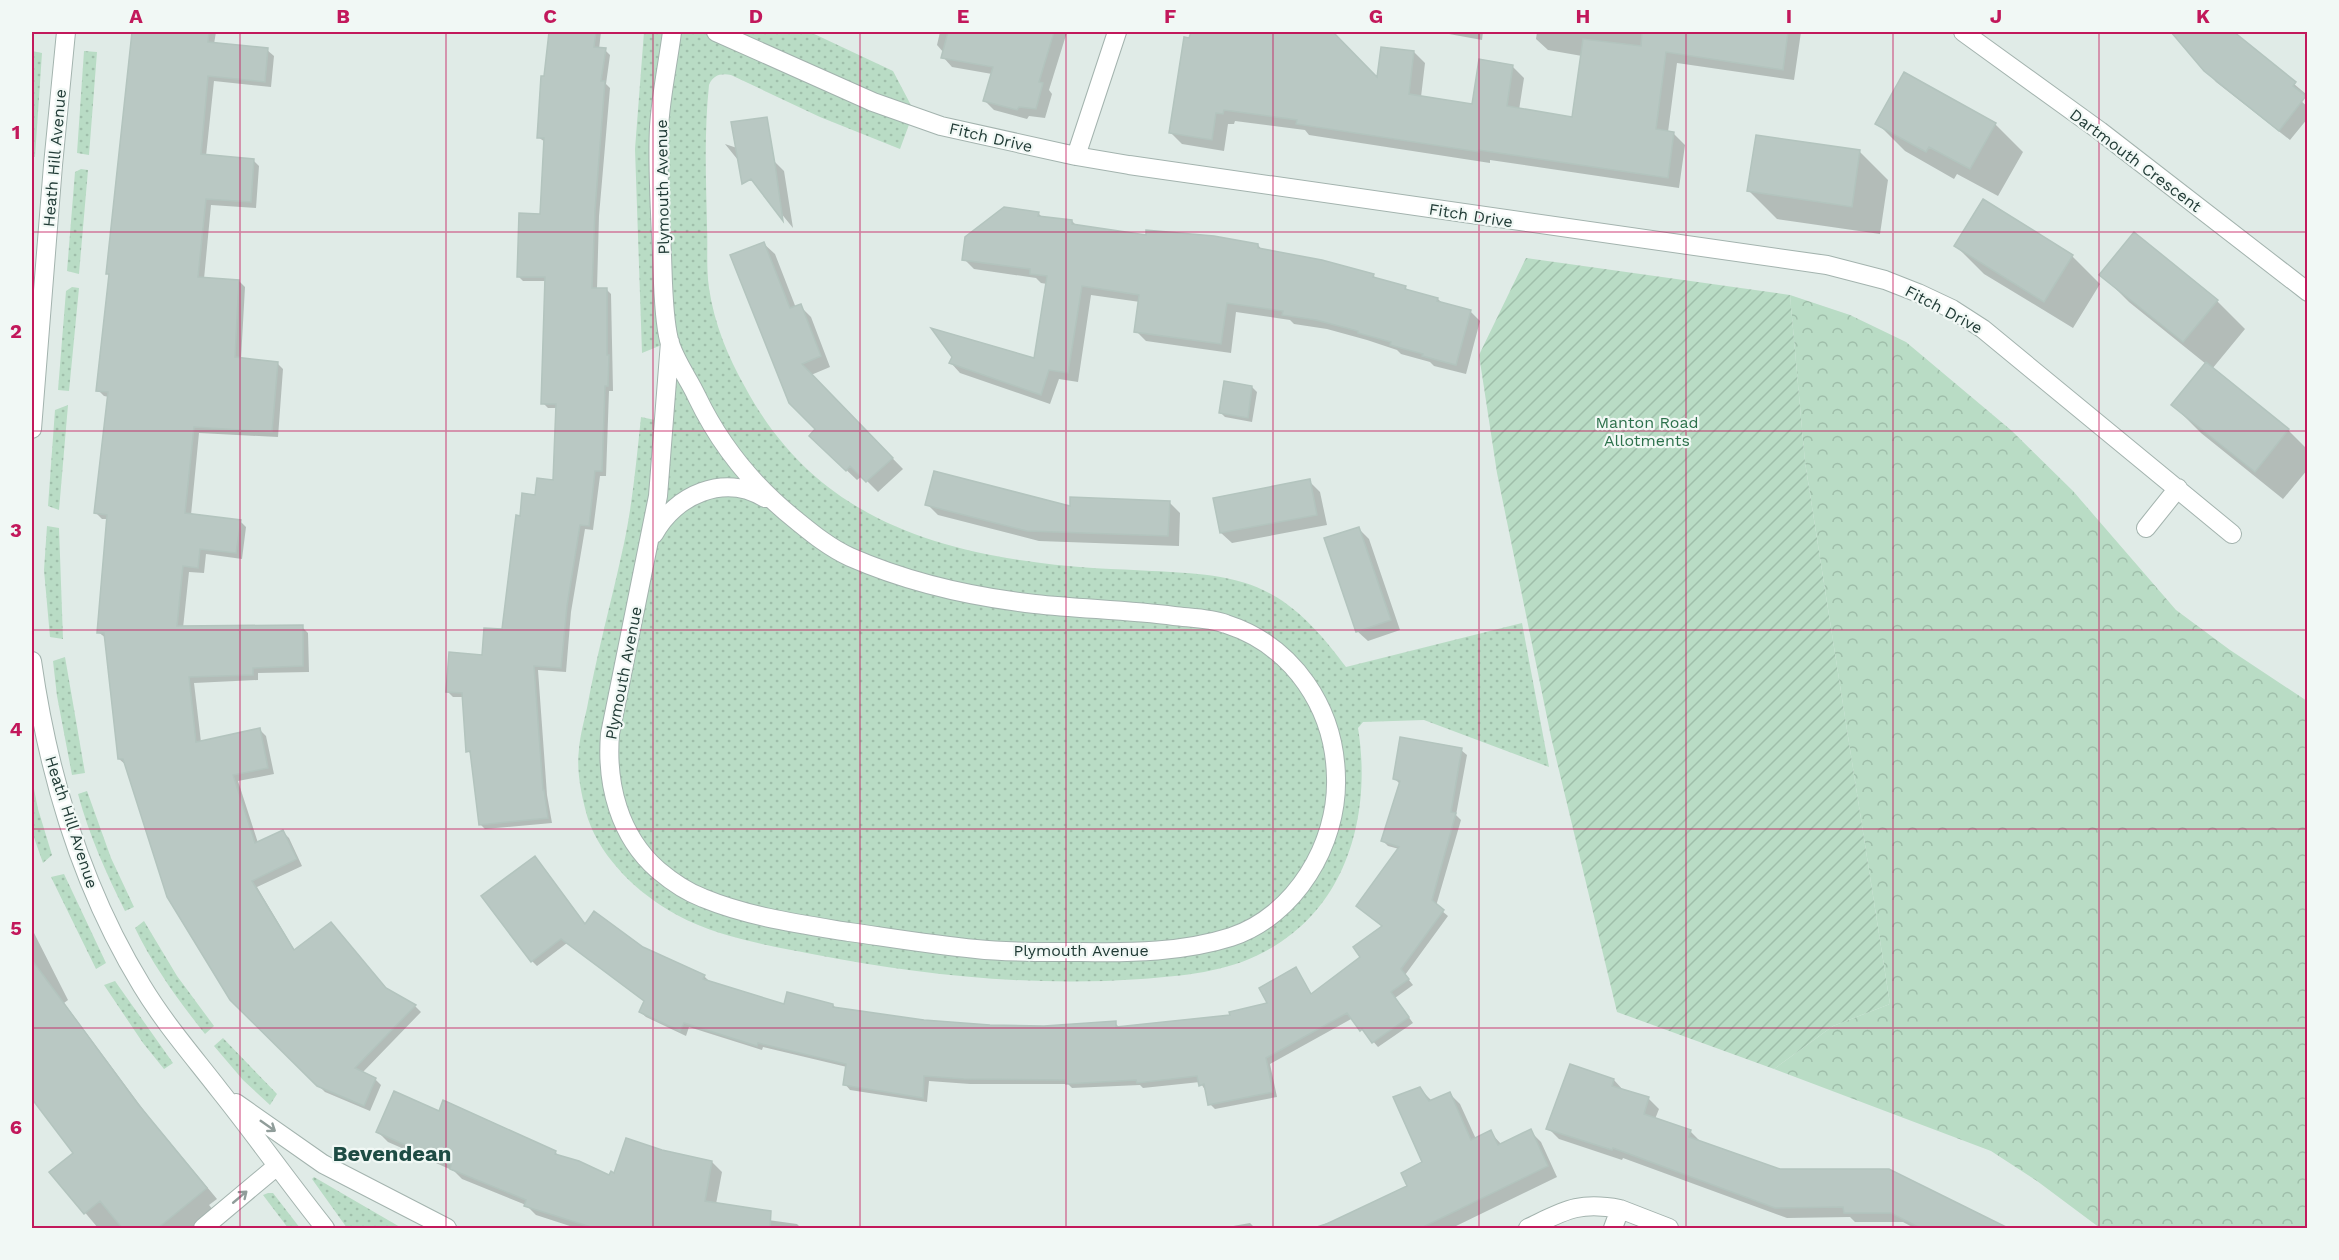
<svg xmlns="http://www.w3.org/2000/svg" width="2339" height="1260" font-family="'Work Sans',sans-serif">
<defs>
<pattern id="grass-dots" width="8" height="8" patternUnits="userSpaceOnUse" patternTransform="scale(1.5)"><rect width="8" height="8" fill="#b9dcc5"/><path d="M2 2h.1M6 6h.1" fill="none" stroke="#9fbeaa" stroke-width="1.8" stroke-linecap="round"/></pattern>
<pattern id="forest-crowns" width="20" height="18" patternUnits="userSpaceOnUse" patternTransform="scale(1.5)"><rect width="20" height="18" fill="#b9dcc5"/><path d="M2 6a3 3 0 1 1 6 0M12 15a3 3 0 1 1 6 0" fill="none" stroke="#9fbeaa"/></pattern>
<pattern id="garden-furrows" width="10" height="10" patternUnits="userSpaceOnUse" patternTransform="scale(1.5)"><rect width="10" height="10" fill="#b9dcc5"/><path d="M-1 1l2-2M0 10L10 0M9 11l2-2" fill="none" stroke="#9fbeaa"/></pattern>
</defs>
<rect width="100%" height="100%" fill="#e0ebe7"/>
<path fill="url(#grass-dots)" d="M644 32H810L893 71 914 111 900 149 820 117 731 75C721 73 713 75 709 85 704 132 706 180 707 227 708 247 706 268 709 288 714 323 728 357 745 387 809 506 914 547 1041 563 1078 568 1115 569 1152 571 1192 573 1235 574 1271 594 1302 611 1325 639 1346 667L1522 623 1549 767 1424 720 1363 722 1358 728C1372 815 1347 909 1264 952 1227 972 1182 976 1141 979 1031 987 920 975 812 954 766 945 718 937 677 915 640 895 602 860 588 819 582 798 576 772 579 749 580 736 584 721 587 708 596 657 610 607 621 557 632 511 636 464 641 417L655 420 669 342 642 353 635 149Z
M32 51 42 53 35 157H32Z
M84 51 97 52 89 155 77 153Z
M81 169 88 170 79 274 67 271 75 172Z
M72 287 79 288 69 391 58 390 66 291Z
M68 405 59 510 48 506 55 410Z
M47 526 59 528 63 639 50 637 44 570Z
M65 657 85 773 72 775 57 696 53 661Z
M32 779 38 809 52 855 43 863 32 832Z
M87 791 111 858 134 907 125 911C106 873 89 835 78 794Z
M64 874 106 963 96 969 51 877Z
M144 921 177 976 214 1026 205 1034C178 1000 154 967 135 928Z
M115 981 173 1063 164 1069 143 1043 104 985Z
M223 1038 277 1094 270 1105 243 1080 214 1046Z
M314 1177 400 1227 402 1228H347L312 1179Z
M268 1193H273L300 1228H288L263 1195Z"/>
<path fill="url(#forest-crowns)" d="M1790 295 1850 315 1906 342 2012 431 2073 491 2176 610 2230 650 2307 701V1228H2100L2037 1181 1991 1151 1774 1069 1833 1026 1890 1004 1805 462Z"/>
<path fill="url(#garden-furrows)" d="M1526 258 1790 295 1805 462 1890 1004 1833 1026 1774 1069 1617 1012 1551 737 1497 473 1479 355Z"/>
<path fill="#0003" d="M131 32H216L214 44 267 50 274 56 271 87 214 81 206 156 253 160 259 166 256 208 211 205 204 279 239 281 245 287 241 359 277 363 283 369 278 437 199 433 191 515 240 521 246 527 242 559 206 554 204 573 189 572 183 628 302 627 308 633 309 672 258 673V680L194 683 201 742 260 730 266 736 274 774 238 781 258 843 283 832 289 838 302 866 257 887 295 951 387 990 415 1006 421 1012 362 1073 375 1079 381 1085 370 1111 325 1092 231 999 126 765 119 759 106 638 98 632 109 519H102L96 513 109 397 104 396 98 390 110 276 107 273 133 39 131 38Z
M551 32H601L599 49 605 50 610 55 606 84 610 88 599 216 597 289H606L611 294 613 391H609L606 476H600L593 530 585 529 571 612 566 672 538 670 547 795 552 823 485 829 480 824 472 755 468 751 464 697H453L448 692 483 656 503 630 521 517 537 496 555 481 557 408H548L543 403 546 281H523L518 276 541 215 545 142 538 137Z
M940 32H1067L1049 90 1052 94 1045 118 1029 116 1027 119 994 110 984 100 992 74 952 67 943 57 944 53 937 45Z
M1192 32H1331L1378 80 1414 52 1425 63 1421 97 1473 106 1512 66 1524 78 1519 110 1573 118 1582 56 1548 50 1536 39 1537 32H1801L1794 80 1677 63 1668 132 1673 133 1685 145 1679 188 1490 160V163L1309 135 1305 130 1235 121 1234 124H1228L1224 151 1182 144 1171 133Z
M1447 32H1483L1482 40 1449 34Z
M2173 32H2232L2306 94 2301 101 2308 107V118L2290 140 2216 82Z
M1877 123 1995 124 2023 152 1998 196 1957 174 1954 179 1905 151Z
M1757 136 1860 152 1888 180 1880 234 1777 219 1749 191Z
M725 144 773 160 784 171 793 228Z
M1983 202 2072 256 2100 284 2073 328 1984 274 1956 246Z
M1039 214 1043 218 1072 221 1077 226 1147 237 1258 245 1263 251 1373 275 1377 280 1405 287 1409 292 1438 299 1443 304 1470 311 1480 321 1466 374 1434 366 1430 362 1401 354 1397 350 1367 340 1327 329 1294 324 1290 320 1236 312 1231 353 1146 341 1136 331 1140 302 1091 295 1078 382 1059 379 1050 404 960 373 951 363 1035 360 1047 284 1041 283 1036 278 974 269 964 259Z
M764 244 775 254 796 308 800 306 811 317 830 367 811 375 903 469 878 492 862 476 857 480 821 446Z
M2101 274 2217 301 2245 329 2212 369 2288 430 2308 450V469L2283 499 2201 433 2173 405 2206 364 2129 302Z
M1252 387 1257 392 1252 422 1225 417 1220 412Z
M1309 481 1320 492 1327 525 1232 543 1221 533Z
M1169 502 1180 513 1179 546 1039 541 938 515 927 504 1072 508Z
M1358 528 1369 539 1400 630 1368 641 1357 631Z
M1461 750 1467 755 1456 815 1461 820 1436 906 1448 916 1405 975 1413 985 1395 998 1413 1023 1378 1047 1353 1018 1270 1064 1277 1097 1215 1109 1210 1104 1205 1090 1200 1082 1143 1088 1140 1085 1072 1088 1068 1084H970L929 1081 927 1102 850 1090 845 1084 847 1067 763 1047 762 1050 689 1027 686 1036 646 1017 640 1012 645 1001 567 943 537 966 532 961 540 863 586 925 704 976 709 981 785 1006 833 1005 837 1009 924 1022 990 1026 1044 1027 1115 1023 1120 1028 1231 1017 1269 1004 1296 969 1312 995 1362 958 1383 927 1358 906 1399 849 1388 846 1383 841 1401 785 1395 779Z
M32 929 68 1000 64 1003 148 1116 217 1199 209 1205 220 1218 208 1228H98L51 1172 75 1153 32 1095Z
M1614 1080 1624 1091 1648 1098 1659 1109 1655 1119 1691 1132 1702 1143 1780 1171 1888 1170 2001 1228H1914L1903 1222H1855L1850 1217 1787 1218 1623 1158 1622 1160 1559 1139 1548 1128Z
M1420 1089 1432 1101 1450 1094 1460 1104 1476 1139 1490 1132 1502 1145 1530 1131 1541 1142 1557 1177 1452 1228H1311L1340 1219 1409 1186 1424 1163Z
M440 1113 555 1152 560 1157 610 1177 662 1151 712 1162 722 1172 716 1204 768 1220 797 1224 801 1228H576L536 1215 526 1205 462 1179 454 1171 388 1142 378 1132Z
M1250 1223 1255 1228H1222Z"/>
<path fill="#b9c8c3" stroke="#b3c4be" stroke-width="1.5" d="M132 32H209L208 42 268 48 265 82 208 76 201 154 254 159 251 202 206 199 198 277 239 280 235 357 278 362 272 432 194 427 185 513 241 520 236 553 200 549 198 568 183 566 177 626 303 625V666L253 668V675L189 677 196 742 260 728 268 768 233 775 255 843 283 830 297 859 252 881 294 950 331 922 386 988 416 1005 355 1068 376 1078 364 1106 317 1086 230 1000 167 897 123 759H118L104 633H97L107 515 94 513 108 392 96 391 109 274H106Z
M549 32H596L594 47 606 48 601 81H605L595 210 592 288H607V355H609L608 386H605L602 471H595L589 526 580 525 567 606 561 668 534 666 543 790H544L548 818 479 825 470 751 466 752 462 693 446 692 449 652 482 655 484 628 502 629 516 515 520 516 522 493 535 495 537 478 553 480 556 404H541L545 277H517L519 213 540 214 544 138H537L541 76H544Z
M948 32H1054L1039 82 1043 83 1036 109 1019 107 1017 110 983 101 993 67 941 58Z
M1191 32H1333L1377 77 1381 47 1414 51 1409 94 1472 104 1479 59 1513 65 1507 106 1572 117 1583 39 1641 46 1642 32H1788L1783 70 1666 52 1656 129 1674 132 1668 178 1479 150V152L1296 124 1297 120 1224 110 1223 114 1216 113 1212 140 1169 133 1184 37 1189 38Z
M2171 32H2234L2296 82 2293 86 2306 96 2279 131 2204 71Z
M1904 72 1996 123 1970 169 1929 147 1926 152 1875 124Z
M767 117 775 164 783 221 751 179 742 184 731 122Z
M1756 135 1860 150 1852 207 1747 191Z
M1983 199 2073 255 2044 302 1954 246Z
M1004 207 1039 212 1038 216 1072 220V224L1146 235V230L1214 236 1258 244V248L1322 260 1374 274 1373 277 1406 286 1405 289 1438 298 1437 301 1471 310 1456 365 1422 356 1423 354 1390 345 1391 342 1358 333V331L1316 320 1282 315 1283 311 1227 303 1221 344 1134 332 1139 295 1082 286 1068 373 1049 370 1041 395 949 363 952 357 931 328 1034 358 1047 276 1030 274V269L962 260 965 237Z
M2134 232 2218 300 2183 342 2099 275Z
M764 242 790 308 801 304 821 356 802 364 893 458 866 482 850 466 846 471 809 436 815 429 789 403 730 255Z
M2206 362 2289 429 2255 472 2171 405Z
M1224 381 1252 386 1248 418 1219 413Z
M934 471 1070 506V497L1170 501 1168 536 1027 531 925 505Z
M1310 479 1317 515 1220 533 1213 498Z
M1359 527 1391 620 1356 632 1324 538Z
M1400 737 1462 748 1451 812 1456 813 1432 900 1444 910 1401 969 1409 979 1391 992 1409 1017 1372 1043 1362 1029 1360 1031 1347 1013 1266 1058 1273 1092 1208 1105 1204 1084 1199 1086 1197 1076 1137 1083 1136 1080 1066 1084 1065 1080 964 1079 924 1076 923 1098 843 1085 846 1064 758 1043 757 1046 684 1023 680 1031 639 1012 644 1001 561 939 531 962 481 896 535 856 585 924 594 911 643 947 705 975 703 979 784 1004 787 992 833 1004V1007L924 1020 990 1025 1044 1026 1116 1021V1027L1230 1015 1229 1012 1267 1003 1259 988 1296 967 1311 994 1360 957 1353 947 1382 926 1356 906 1399 847 1381 841 1400 781 1393 779Z
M32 960 138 1104 207 1188 158 1228H122L100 1201 84 1214 49 1172 73 1153 32 1099Z
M1570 1064 1614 1079 1612 1086 1649 1097 1644 1114 1691 1130 1689 1137 1780 1169H1889L2008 1228H1920L1891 1213H1844L1843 1207 1775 1208 1613 1148 1612 1150 1546 1129Z
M1420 1087 1429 1101 1450 1092 1471 1140 1491 1130 1498 1145 1531 1129 1548 1166 1421 1228H1318L1407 1186 1401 1173 1422 1162 1393 1097Z
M394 1091 439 1111 443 1100 556 1151 555 1154 579 1161 609 1175 611 1171 614 1173 626 1138 662 1150 712 1161 705 1201 771 1211 770 1228H594L524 1206 526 1200 450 1169 451 1165 376 1132Z"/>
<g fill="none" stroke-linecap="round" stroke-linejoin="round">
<defs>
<path id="minor" d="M716 32 873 102 941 126 1076 156 1129 165 1827 265 1885 280 1918 293 1952 309 1983 329 2232 534
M1963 32 2100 131 2308 292
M1076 156 1117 32
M670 342 658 496 610 734C606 784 619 836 658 870 671 881 687 892 703 898 749 917 800 924 849 932 891 938 933 945 976 949 1011 953 1047 952 1082 952 1131 953 1184 952 1231 937 1295 916 1338 844 1336 778 1335 709 1294 646 1226 624 1210 618 1191 618 1174 616 1128 610 1081 609 1035 604 973 597 907 582 850 557 830 548 813 534 797 521 754 487 721 447 697 397 689 379 674 360 669 340 663 316 663 280 662 255 660 212 657 169 659 127 661 95 668 63 672 32
M32 429 53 165 66 32
M2146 528 2178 488
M654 534C675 495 724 473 765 498
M32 661C48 774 82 888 142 986 165 1024 193 1056 220 1091 256 1136 289 1183 325 1228
M236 1103 323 1164 447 1228
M203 1228 277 1166
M1528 1228C1564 1211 1578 1201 1620 1209
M1613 1228 1620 1209 1669 1228"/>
</defs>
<use href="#minor" stroke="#a3b3ae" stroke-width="20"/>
<use href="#minor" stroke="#fff" stroke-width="18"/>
</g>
<defs><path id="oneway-shaft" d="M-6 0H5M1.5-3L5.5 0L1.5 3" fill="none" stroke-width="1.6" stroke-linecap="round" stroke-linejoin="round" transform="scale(1.5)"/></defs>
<g stroke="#909d9a">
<use href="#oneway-shaft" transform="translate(268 1126) rotate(35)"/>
<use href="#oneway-shaft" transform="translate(240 1197) rotate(-40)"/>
</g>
<path fill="none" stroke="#c2185b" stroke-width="1.5" stroke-opacity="0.55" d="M240 32V1228M446 32V1228M653 32V1228M860 32V1228M1066 32V1228M1273 32V1228M1479 32V1228M1686 32V1228M1893 32V1228M2099 32V1228M32 232H2308M32 431H2308M32 630H2308M32 829H2308M32 1028H2308"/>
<g text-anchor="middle" stroke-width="4.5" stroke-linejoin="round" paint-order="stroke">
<g font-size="16" fill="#213b36" stroke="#f1f8f5">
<text transform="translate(991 137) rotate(13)" y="6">Fitch Drive</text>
<text transform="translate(54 158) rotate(-85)" y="6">Heath Hill Avenue</text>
<text transform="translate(2136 160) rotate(37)" y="6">Dartmouth Crescent</text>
<text transform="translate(662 187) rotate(-91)" y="6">Plymouth Avenue</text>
<text transform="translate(1471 215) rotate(9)" y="6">Fitch Drive</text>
<text transform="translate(1944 309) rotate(28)" y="6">Fitch Drive</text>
<text transform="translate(623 673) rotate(-79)" y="6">Plymouth Avenue</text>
<text transform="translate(72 822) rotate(72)" y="6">Heath Hill Avenue</text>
<text x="1081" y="956">Plymouth Avenue</text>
</g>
<g font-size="16" fill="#2c714b" stroke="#f1f8f5">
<text x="1647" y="428">Manton Road<tspan x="1647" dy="18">Allotments</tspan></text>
</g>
<g font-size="22" font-weight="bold" fill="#1e4c44" stroke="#f1f8f5">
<text x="392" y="1161">Bevendean</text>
</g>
</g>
<rect width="2339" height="1260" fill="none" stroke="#f1f8f5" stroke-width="66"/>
<rect x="33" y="33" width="2273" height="1194" fill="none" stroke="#c2185b" stroke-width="2"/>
<g font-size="20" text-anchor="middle" font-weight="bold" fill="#c2185b">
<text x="136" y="23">A</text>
<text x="343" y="23">B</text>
<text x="550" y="23">C</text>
<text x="756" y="23">D</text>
<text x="963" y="23">E</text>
<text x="1170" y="23">F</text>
<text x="1376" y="23">G</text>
<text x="1583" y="23">H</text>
<text x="1789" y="23">I</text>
<text x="1996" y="23">J</text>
<text x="2203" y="23">K</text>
<text x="16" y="139">1</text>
<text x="16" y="338">2</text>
<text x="16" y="537">3</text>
<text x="16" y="736">4</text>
<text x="16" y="935">5</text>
<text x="16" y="1134">6</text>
</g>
</svg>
